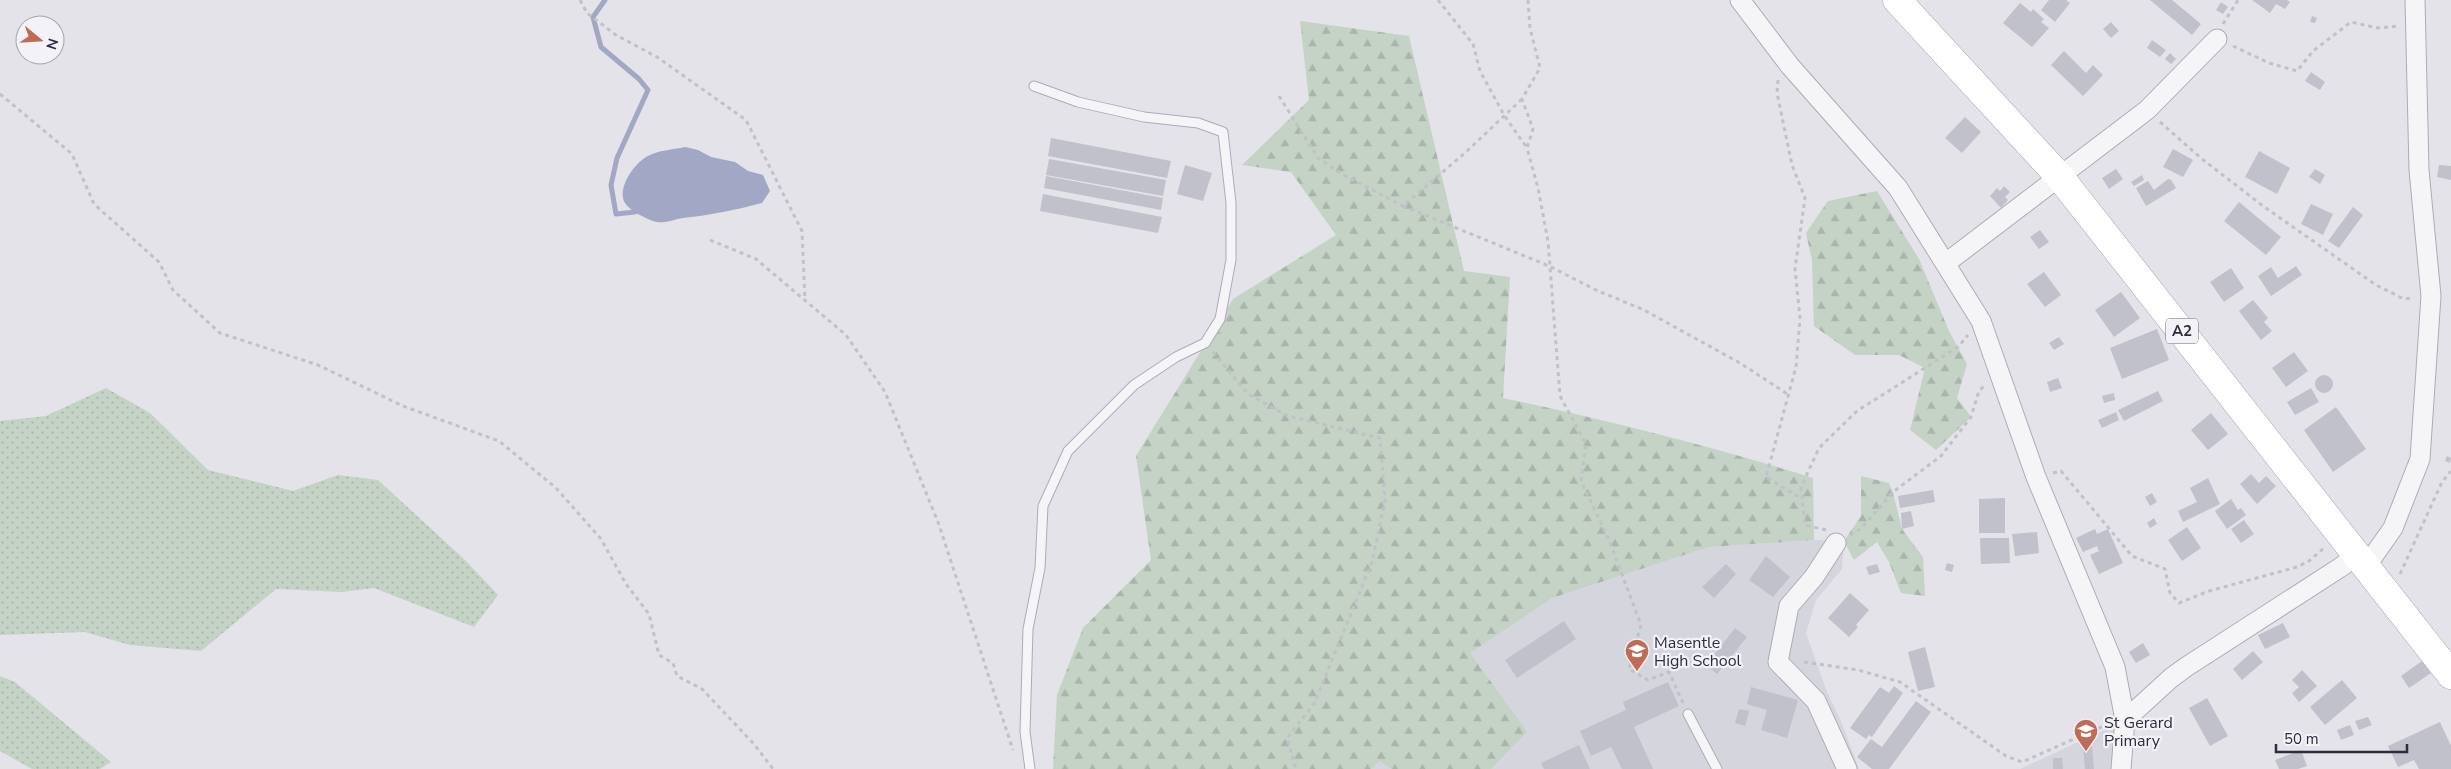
<svg xmlns="http://www.w3.org/2000/svg" width="2451" height="769" font-family="'Nunito Sans',sans-serif">
<defs>
<pattern id="grass-dots" width="8" height="8" patternUnits="userSpaceOnUse" patternTransform="scale(1.25)"><rect width="8" height="8" fill="#c5d2c6"/><path d="M2 2h.1M6 6h.1" fill="none" stroke="#a9b5ab" stroke-width="1.8" stroke-linecap="round"/></pattern>
<pattern id="forest-firs" width="22" height="20" patternUnits="userSpaceOnUse" patternTransform="scale(1.25)"><rect width="22" height="20" fill="#c5d2c6"/><path d="M5 1l3.5 6h-7zM16 11l3.5 6h-7z" fill="#a9b5ab"/></pattern>
</defs>
<rect width="100%" height="100%" fill="#e3e3e9"/>
<path fill="#d5d5de" d="M1814 540 1844 541 1842 569 1816 600 1806 633 1827 692 1841 721 1859 769H1371L1469 653 1552 598 1709 547Z
M2117 726 2113 769H2020L2095 734Z"/>
<path fill="url(#grass-dots)" d="M106 388 150 413 208 470 293 491 338 475 378 480 464 559 498 595 474 627 374 588 342 592 276 589 201 651 130 645 85 632 0 635V421L46 416Z
M0 676 15 682 111 762 100 769H32L0 751Z"/>
<path fill="url(#forest-firs)" d="M1300 21 1409 36 1464 271 1510 277 1503 398C1607 420 1711 446 1813 478L1814 540 1709 547 1552 598 1470 653 1527 732 1491 769H1392L1379 761 1371 769H1053L1057 695 1083 628 1151 560 1136 456 1233 299 1336 235 1291 172 1242 165 1309 100Z
M1877 191 1919 259 1949 331 1967 364 1957 398 1971 417 1936 450 1910 430 1925 368 1899 355H1855L1814 326 1812 260 1806 233 1828 201Z
M1861 476 1889 483 1893 493 1902 529 1923 557 1925 596 1901 593 1889 562 1877 542 1854 560 1844 541 1861 516Z"/>
<path fill="#a2a7c5" d="M685 147 698 150 711 157 735 162 748 171 763 175 770 191 762 203C735 210 711 215 683 218 674 219 663 225 653 221 645 218 630 211 625 203 616 189 635 162 648 156 659 150 672 150 685 147Z"/>
<g fill="none" stroke-linecap="round" stroke-linejoin="round">
<path stroke="#a2a7c5" stroke-width="5" d="M605 0 593 17 601 47 639 79 648 90 617 158 611 185 616 214 635 212"/>
</g>
<path fill="#c0c1cb" d="M2049 0H2066L2070 3 2055 22 2041 10Z
M2150 0H2172L2201 24 2192 35Z
M2252 0H2287L2290 2 2285 9 2276 4 2270 13Z
M2221 2 2228 7 2223 14 2216 10Z
M2020 3 2031 12 2033 9 2044 19 2041 22 2049 28 2032 47 2003 23Z
M2312 16 2317 18 2315 23 2310 22Z
M2111 22 2119 31 2111 38 2103 29Z
M2152 40 2166 50 2160 57 2147 48Z
M2064 51 2086 73 2093 65 2103 75 2083 96 2051 65Z
M2170 53 2176 59 2171 64 2165 59Z
M2311 72 2325 82 2320 90 2305 81Z
M1965 117 1981 132 1962 153 1945 138Z
M1051 138 1171 161 1167 178 1048 156Z
M2173 149 2193 160 2183 177 2163 167Z
M2259 151 2290 168 2277 194 2245 177Z
M1049 159 1166 180 1163 196 1046 175Z
M1185 165 1212 173 1203 201 1177 194Z
M2439 165 2451 166V180L2437 177Z
M2116 169 2123 179 2109 189 2102 178Z
M2315 169 2325 175 2320 184 2309 177Z
M2142 175 2144 180 2134 186 2131 182Z
M1046 176 1163 198 1161 210 1044 188Z
M2168 179 2171 180 2176 188 2146 206 2136 188 2148 181 2154 190Z
M2004 186 2010 192 2005 197 2008 200 2001 208 1990 196 1997 188 2000 191Z
M1043 194 1162 217 1158 233 1040 211Z
M2239 202 2281 237 2266 255 2224 221Z
M2311 204 2333 214 2323 235 2301 224Z
M2353 207 2363 215 2339 248 2328 241Z
M2040 230 2049 242 2039 249 2030 237Z
M2296 266 2302 275 2271 296 2258 276 2271 267 2278 278Z
M2231 268 2244 288 2224 302 2210 282Z
M2044 272 2061 295 2045 307 2027 284Z
M2121 292 2140 318 2114 337 2095 310Z
M2253 300 2268 318 2264 322 2272 331 2261 340 2239 311Z
M2157 329 2169 360 2122 379 2110 348Z
M2059 337 2064 344 2054 350 2049 343Z
M2294 352 2308 371 2286 387 2272 368Z
M2315 384a9 9 0 1 1 18 0a9 9 0 1 1-18 0Z
M2058 378 2062 388 2050 392 2047 382Z
M2311 388 2319 402 2295 415 2287 402Z
M2158 391 2163 401 2124 421 2118 410Z
M2114 393 2115 400 2104 403 2102 396Z
M2336 407 2366 449 2333 472 2304 430Z
M2116 412 2119 420 2102 428 2098 420Z
M2211 413 2228 434 2208 450 2191 430Z
M2447 456 2451 458 2450 463 2445 461Z
M2251 474 2259 483 2266 476 2276 486 2257 504 2240 484Z
M2208 478 2220 504 2183 522 2178 511 2197 502 2190 488Z
M1933 490 1935 502 1900 508 1898 496Z
M2152 493 2157 502 2150 506 2145 497Z
M2005 498V533H1979V499Z
M2231 499 2238 510 2241 508 2246 515 2227 529 2215 511Z
M1911 511 1914 526 1902 529 1901 513Z
M2154 518 2157 524 2150 528 2147 523Z
M2244 520 2254 534 2241 543 2231 529Z
M2187 527 2201 548 2182 561 2168 540Z
M2095 529 2097 534 2108 529 2123 563 2099 574 2090 555 2099 551 2097 546 2083 552 2076 538Z
M2037 532 2039 553 2015 556 2012 534Z
M1980 538H2009L2010 563 1981 564Z
M1766 556 1790 577 1773 597 1749 580Z
M1947 563 1954 565 1952 572 1945 570Z
M1726 564 1736 574 1714 598 1702 587Z
M1877 564 1880 572 1869 575 1866 567Z
M1850 593 1869 610 1856 625 1858 627 1849 637 1828 618Z
M1564 621 1576 639 1517 678 1505 660Z
M2283 623 2290 637 2265 649 2258 635Z
M1735 628 1747 637 1717 674 1706 665Z
M2143 643 2150 655 2136 663 2129 652Z
M1925 647 1935 687 1918 691 1908 652Z
M2253 651 2263 662 2242 680 2233 669Z
M2422 661 2431 673 2409 688 2401 676Z
M2302 670 2317 686 2299 702 2292 693 2299 687 2292 680Z
M2342 680 2357 698 2325 725 2310 707Z
M1668 682 1679 706 1634 727 1653 769H1622L1611 747 1591 756 1580 731 1626 710 1623 702Z
M1894 686 1903 693 1872 737 1869 735 1866 739 1850 728 1880 687 1889 693Z
M1751 687 1798 700 1787 738 1761 730 1767 710 1747 704Z
M2207 698 2228 736 2210 746 2189 708Z
M1916 701 1931 712 1889 769H1872L1857 757 1871 739 1882 747Z
M1739 709 1749 711 1745 726 1735 723Z
M2368 717 2372 725 2359 730 2355 721Z
M2440 722 2451 746V769H2419L2414 760 2398 767 2388 746Z
M2350 725 2354 735 2341 740 2337 730Z
M1579 745 1590 769H1544L1541 763Z
M2083 746H2092L2094 769H2085Z
M2301 750 2307 766 2298 769H2279L2275 760Z
M2053 758H2062L2063 769H2053Z"/>
<g fill="none" stroke-linecap="round" stroke-linejoin="round">
<defs>
<path id="lane" d="M1688 714 1717 769
M1030 769 1025 732 1028 629 1040 568 1043 506 1068 451 1134 385 1176 357 1205 343 1220 319 1231 260V203L1223 132 1198 123 1144 117 1078 102 1034 86"/>
<path id="street" d="M1740 0 1790 66 1898 188 1981 321 2036 477 2115 667 2125 720 2121 769
M1946 263 2147 110 2217 39
M1836 543 1814 577 1789 606 1778 662 1816 701 1847 769
M2367 565 2393 528 2420 459 2431 296 2419 170 2415 0
M2125 720 2171 678 2186 667 2344 565 2356 552"/>
<path id="primary" d="M1897 0 2059 176 2451 675"/>
</defs>
<use href="#lane" stroke="#acacb6" stroke-width="11"/>
<use href="#street" stroke="#acacb6" stroke-width="21"/>
<use href="#primary" stroke="#a3a4b4" stroke-width="29"/>
<path stroke="#c1c1c8" stroke-width="3" stroke-dasharray="4 4" stroke-linecap="butt" d="M580 0 587 13 616 35 657 57 746 120 802 231 805 301
M1438 0 1473 44 1480 71 1504 115 1527 148
M1528 0 1530 28 1540 68 1522 99 1533 129 1527 148 1538 188 1548 241 1560 396 1586 444 1581 481 1609 540 1641 625 1629 669 1648 680 1669 672 1683 703
M2223 24 2238 0
M2233 46 2269 63 2297 71 2313 51 2351 22 2378 28 2399 26
M1778 80 1777 93 1792 165 1805 198 1795 269 1800 318 1796 367 1766 477 1802 499
M0 94 72 154 94 204 159 262 173 290 220 333 318 365 403 406 499 441 556 488 601 539 626 584 649 614 659 655 673 663 677 676 702 689 754 744 773 769
M1279 96 1318 158 1340 173 1403 206
M1522 99 1466 152 1403 206 1549 266 1596 290 1644 310 1740 363 1789 395
M2160 122 2202 159 2263 206 2376 285 2404 299 2413 298
M710 240 756 259 846 335 885 392 938 522 1013 750
M1213 352 1248 394 1288 416 1380 438 1385 500 1372 562 1314 704 1287 738 1296 769
M2053 473 2061 471 2132 556 2165 569 2170 593 2179 603 2209 591 2297 567 2309 561 2324 548
M1826 530 1805 525 1801 487 1819 448 1857 411 1958 347 1968 335
M1850 535 1861 529 1893 492 1941 456 1971 417 1979 391 1985 385
M2400 574 2442 482 2451 471
M1804 662 1858 670 1900 682 2006 756 2022 762 2108 724"/>
<use href="#lane" stroke="#f5f5f8" stroke-width="9"/>
<use href="#street" stroke="#f5f5f8" stroke-width="19"/>
<use href="#primary" stroke="#fff" stroke-width="28"/>
</g>
<defs>
<symbol id="school-pin" viewBox="-11 -11 22 30"><path d="M0 17L-7.5 6A9.5 9.5 0 1 1 7.5 6Z" fill="#bf6b56" stroke="#f2f2f7"/><path d="M0-5L7-2L0 1L-7-2ZM-4 1L0 2.5L4 1V4Q0 6-4 4Z" fill="#fff"/></symbol>
</defs>
<g fill-rule="evenodd">
<use href="#school-pin" x="1623" y="637" width="28" height="38"/>
<use href="#school-pin" x="2072" y="717" width="28" height="38"/>
</g>
<g text-anchor="middle" stroke-width="4.5" stroke-linejoin="round" paint-order="stroke">
<rect fill="#f2f2f7" stroke="#676876" stroke-width="1" x="2166" y="318.5" width="32" height="25" rx="4"/>
<g font-size="15" font-weight="bold" fill="#2c2d3f">
<text x="2182" y="336">A2</text>
</g>
<g font-size="16" fill="#2c2d3f" stroke="#f2f2f7" text-anchor="start">
<text x="1654" y="648">Masentle<tspan x="1654" dy="18">High School</tspan></text>
<text x="2104" y="728">St Gerard<tspan x="2104" dy="18">Primary</tspan></text>
</g>
</g>
<g transform="translate(40 40) rotate(108)"><circle r="24" fill="#f2f2f7" stroke="#a3a3ad"/>
<path d="M0-4L9 19L0 12L-9 19Z" fill="#bf6b56"/>
<text y="-8" font-size="14" font-weight="bold" text-anchor="middle" fill="#2c2d3f">N</text>
</g>
<path d="M2276 744v8h131v-8" fill="none" stroke="#2c2d3f" stroke-width="2.5"/>
<text x="2284" y="744" font-size="15" fill="#2c2d3f" stroke="#f2f2f7" stroke-width="4" paint-order="stroke">50 m</text>
</svg>
